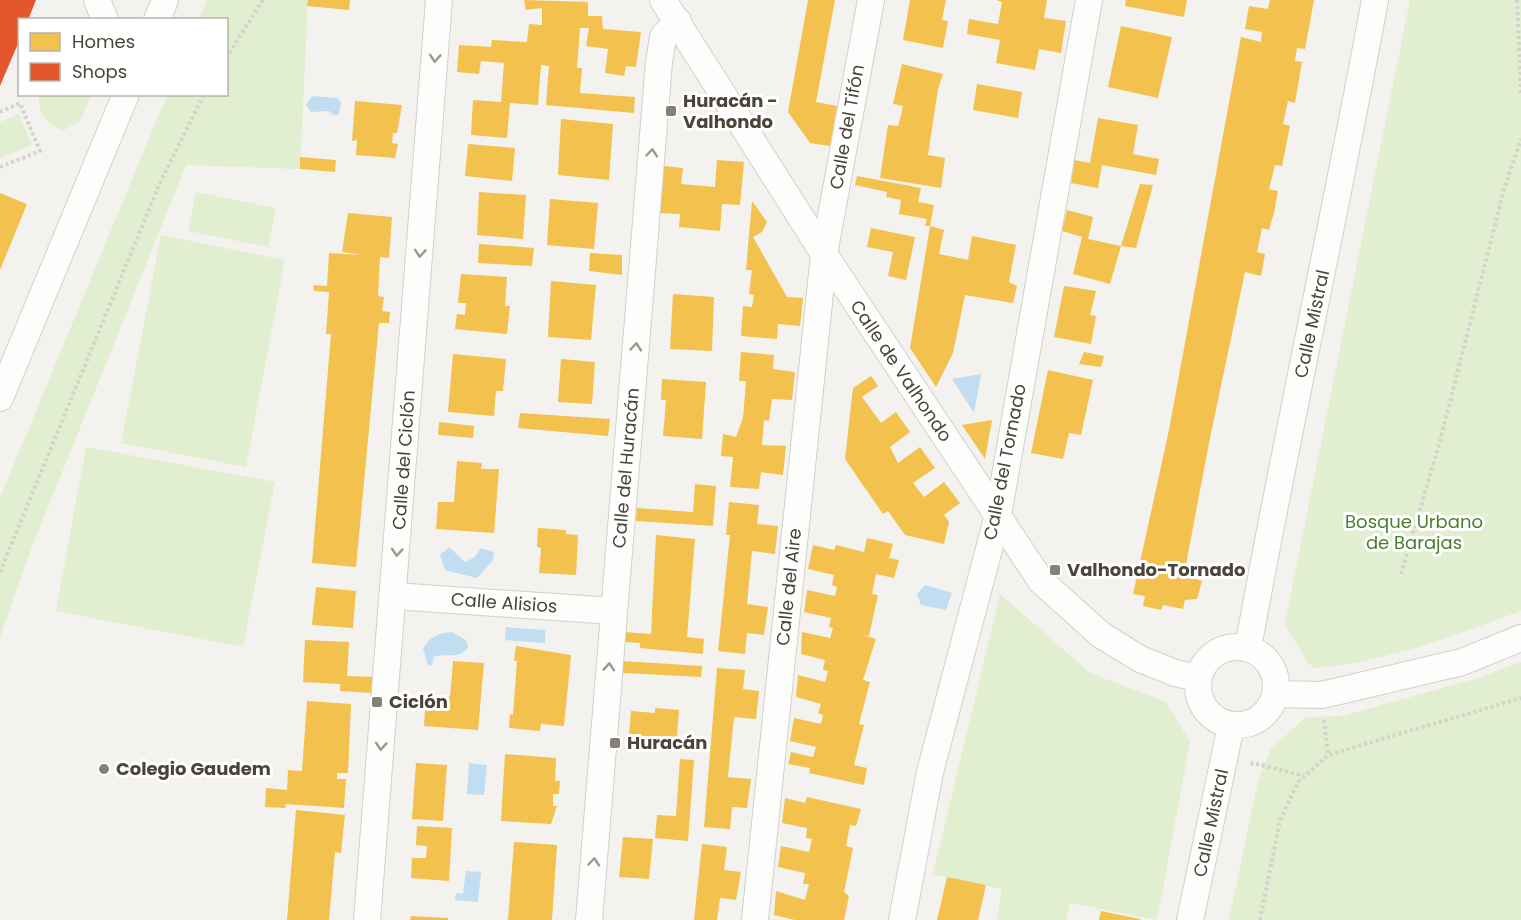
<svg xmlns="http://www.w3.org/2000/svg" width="1521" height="920" font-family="Poppins,sans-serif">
<rect width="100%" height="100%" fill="#f4f2ee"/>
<path fill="#e1eecf" d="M207 0H308L300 169 186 165 30 552 0 637V498L167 95 226 94V20L199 19Z
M1410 0H1521V611C1455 635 1384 663 1314 668L1307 662 1285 624Z
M38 94H91V95L80 121 64 130C47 127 38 111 38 94Z
M19 114 32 145 0 158V122Z
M196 192 276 208 268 247 188 231Z
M161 235 285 260 246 467 121 443Z
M86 447 275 482 243 647 56 611Z
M1000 594 1090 673 1166 702 1190 742 1157 920 1070 903 1066 920H997L1002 889 933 874Z
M1521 662V920H1229L1258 781 1271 749 1306 717 1343 716 1478 678Z"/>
<path fill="#c0ddf1" d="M312 96 337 98 341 102 339 115H333L329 111 311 112 306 105Z
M981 374 974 413 952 379Z
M449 547 465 562 475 557 481 548 494 552 493 560 477 578 445 570 440 555Z
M925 585 952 593 946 610 921 605 917 594Z
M506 627 545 630V643L505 640Z
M452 632 466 640 468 647C458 661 448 652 434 657L432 665 428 666 423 648C431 636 438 633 452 632Z
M469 763 487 765 484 795 467 794Z
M466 871 481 872 478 902 455 900 456 893 463 894Z"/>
<path fill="#f2c14e" d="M308 0H350L349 10 307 6Z
M524 0 588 2V16H602L603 29 641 32 636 67 626 66 624 76 605 73 608 49 586 46 589 28H580L577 68H582L580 93 635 97 634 113 546 105 549 66 541 65 538 105 510 103 507 138 471 135 473 100 501 102 504 63 481 61 479 74 457 72 459 45 491 47 492 40 527 42 529 24 542 25V8L526 10Z
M808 0H835L816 102 837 106 830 146 810 143 788 112Z
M910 0H946L942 20 948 21 943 48 903 40Z
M996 0H1047L1044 18 1066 21 1061 53 1039 49 1035 70 996 63 1000 40 967 34 969 19 998 24 1002 2Z
M1126 0H1187L1184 17 1125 6Z
M1270 0H1314L1305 49 1297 48 1295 61 1302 62 1295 103 1288 101 1283 124 1290 126 1282 166 1275 165 1269 189 1278 191 1274 213 1269 230 1262 228 1257 252 1265 254 1261 276 1245 272 1210 438 1184 575 1202 581 1197 599 1185 600 1183 609 1163 605 1161 610 1143 606 1145 596 1133 594 1169 430 1241 37 1261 42 1262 32 1245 29 1249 6 1268 9Z
M1121 26 1172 37 1158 98 1108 87Z
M902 64 943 74 938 89 928 155 945 158 941 188 880 178 888 125 898 126 901 115 903 106 893 104Z
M977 84 1022 92 1018 118 973 110Z
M355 101 402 105 397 133H393L392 143 398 144 395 158 356 155 357 140 352 141Z
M1098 118 1138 125 1133 154 1159 159 1156 175 1102 165 1098 188 1071 183 1074 160 1090 163Z
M561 119 613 124 609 180 558 175Z
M468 144 515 148 512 181 465 176Z
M300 157 336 160 335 172 300 169Z
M717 160 744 162 740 205 722 204 720 231 679 227 680 214 660 213 664 166 683 168 681 184 715 187Z
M857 176 921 188 918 202 934 205 930 226H925L927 219 899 214 901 200 886 197 887 192 855 185Z
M1140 184 1153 185 1136 248 1121 246Z
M479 192 526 195 523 239 477 235Z
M0 193 27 204 0 270Z
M550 199 598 203 594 249 547 245Z
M752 201 767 222 762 232 753 237 787 297 803 298 800 326 778 324 777 339 741 336 743 306 752 307 754 295 749 294 752 270H746Z
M1067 210 1093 217 1088 239 1121 246 1110 284 1073 274 1082 237 1062 231Z
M348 213 392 217 389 258 380 257 378 296 384 297 382 311 390 312 389 323H379L356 567 312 563 331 334H326L329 292 314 291 313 285 327 286 329 253 362 255 342 252Z
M930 226 944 230 939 254 968 260 972 236 1016 245 1009 282 1017 286 1013 303 965 295 953 353 936 387 910 348Z
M871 228 915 237 906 280 888 276 893 252 867 247Z
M479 244 534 248 532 266 478 263Z
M590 253 622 255V275L589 271Z
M461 274 507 277 505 306H510L507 334 455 329 457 314 465 315 466 303H458Z
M551 281 596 285 591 340 548 337Z
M1064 286 1096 291 1090 315 1096 316 1091 344 1054 337Z
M673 294 714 297 712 351 670 349Z
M741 352 774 355 773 369 795 372 792 400 772 399 769 421 764 420 762 445 786 446 783 475 761 472 759 489 730 487 733 457 721 456 723 434 736 437 743 418 746 381H739Z
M1084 352 1104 356 1101 367 1079 364Z
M453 354 506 359 503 391H496L494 416 448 412Z
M561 359 595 362 592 404 558 402Z
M1048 370 1093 380 1081 435 1069 433 1063 459 1031 453Z
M871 376 878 386 862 397 881 423 896 412 910 432 890 447 898 463 920 447 935 468 913 483 924 497 944 482 960 503 944 515 949 522 944 544 905 535 888 511 883 514 845 459 853 388Z
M662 379 706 382 702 439 663 436 666 400H661Z
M520 413 610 419 608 436 518 428Z
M992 420 985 459 962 425Z
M439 422 474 426 473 438 438 435Z
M457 461 482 463 481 469H499L494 533 436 529 438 502H454Z
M695 484 716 486 713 526 636 521 637 508 693 512Z
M729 502 759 505 757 524 778 526 775 554 752 551 747 604 768 607 764 635 747 633 745 654 718 651 730 535H726Z
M538 528 566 530V534L578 535 576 575 539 573 541 548 537 547Z
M656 535 695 539 687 637 704 639 703 654 640 648V643L625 642V632L651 634Z
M867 538 893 544 889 558 899 560 894 578 876 574 872 594 878 595 869 636 862 635 876 639 863 680 870 682 859 724 864 725 854 765 867 768 864 785 809 773 810 768 788 764 791 752 813 757 816 747 790 741 794 718 821 724 823 715 818 713 821 704 796 697 798 675 825 682 828 671 823 670 825 660 801 654 802 632 830 638 833 628 829 627 831 618 804 612 807 590 835 596 837 587 832 585 834 575 808 569 813 545 834 550 836 545 864 552Z
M316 587 356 591 353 628 312 625Z
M305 640 349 642 347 676 374 677 373 693 340 691V684L303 682Z
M516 646 571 655 564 726 541 724 540 731 509 728 510 714 513 715 517 661H514Z
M453 661 484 663 478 730 424 726 426 695 450 697Z
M623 661 702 666 701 677 623 673Z
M717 668 745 670 743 689 759 691 756 719 734 717 728 777 751 779 747 808 732 807 730 829 704 827Z
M307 701 351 704 348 773H337V779H346L344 808 285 804 286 808 265 807 266 788 287 790 288 770 302 771Z
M655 708 679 710 676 750 628 746 631 711 655 713Z
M505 754 556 758 555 781H560L559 794H553V806H557L551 824 501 821Z
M680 759 694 760 688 841 655 838 657 815 676 816Z
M416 763 447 765 443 821 412 819Z
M807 797 861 809 856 826 850 825 846 846 853 848 844 892 849 896 844 920H795L774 915 776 891 805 900 809 884H803L805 873 778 867 781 846 809 852 812 839 806 838 807 828 782 823 785 798 805 803Z
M296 810 345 815 341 853 335 852 329 920H287Z
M417 826 452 828 449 881 411 878 412 858H426L427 846 416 845Z
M623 837 653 839 649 879 619 877Z
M514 842 557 845 552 920H508Z
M702 844 727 847 724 870 741 872 736 900 720 898 717 920H694Z
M947 877 986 885 978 920H937Z
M1101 911 1140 919V920H1099Z
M411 916 448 918V920H410Z"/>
<path fill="#e4572e" d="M0 0H36L28 20H20V39L0 86Z"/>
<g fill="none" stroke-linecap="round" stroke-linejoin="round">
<defs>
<path id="minor" d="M97 0 105 20
M663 0 824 254 1041 581 1101 635 1140 659 1175 673 1198 678
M157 20 165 0
M0 398 126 94
M394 596 613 611
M1198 686a39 39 0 1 1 78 0a39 39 0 1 1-78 0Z
M1248 648C1287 432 1335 217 1375 0
M1276 694 1322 695 1462 662 1521 638
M367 920 439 0
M589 920 659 62 663 37 678 21
M755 920 824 254 871 0
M902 920 930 772 998 515 1089 0
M1190 920 1231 726"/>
</defs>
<use href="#minor" stroke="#d2d0cb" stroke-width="28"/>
<path stroke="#d3d2cc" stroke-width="4" stroke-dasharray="3 3" stroke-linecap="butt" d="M1517 0 1521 95
M226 58 263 0
M0 112 20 103 40 151 0 167
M0 572 159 185 204 94
M1401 574 1440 441 1504 189 1521 139
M1324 720 1328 755
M1251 765 1253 763 1304 776
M1260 920 1280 820 1298 782 1328 755 1521 698"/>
<use href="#minor" stroke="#fdfdfc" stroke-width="26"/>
</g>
<defs><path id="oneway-chevron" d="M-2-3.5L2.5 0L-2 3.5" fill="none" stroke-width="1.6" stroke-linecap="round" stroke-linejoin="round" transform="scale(1.5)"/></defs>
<g stroke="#9b9791">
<use href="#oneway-chevron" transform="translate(435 58) rotate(94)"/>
<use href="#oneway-chevron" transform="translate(652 153) rotate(-85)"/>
<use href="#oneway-chevron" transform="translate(420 253) rotate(94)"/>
<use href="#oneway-chevron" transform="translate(636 347) rotate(-85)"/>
<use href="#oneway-chevron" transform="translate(397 552) rotate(94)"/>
<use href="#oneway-chevron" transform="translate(609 667) rotate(-86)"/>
<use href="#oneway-chevron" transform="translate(381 746) rotate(94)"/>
<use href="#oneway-chevron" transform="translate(594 862) rotate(-85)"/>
</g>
<g fill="#868178" stroke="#fff" stroke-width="2">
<rect x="665" y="105" width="12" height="12" rx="3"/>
<rect x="1049" y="564" width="12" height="12" rx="3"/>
<rect x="371" y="696" width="12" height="12" rx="3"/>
<rect x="609" y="737" width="12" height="12" rx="3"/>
<circle cx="104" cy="769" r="6"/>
</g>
<g text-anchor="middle" stroke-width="6" stroke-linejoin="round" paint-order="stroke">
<g font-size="18" font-weight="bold" fill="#4b4439" stroke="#fff" text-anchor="start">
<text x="683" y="107">Huracán -<tspan x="683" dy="21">Valhondo</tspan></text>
<text x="1067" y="576">Valhondo-Tornado</text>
<text x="389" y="708">Ciclón</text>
<text x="627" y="749">Huracán</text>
<text x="116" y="775">Colegio Gaudem</text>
</g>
<g font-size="18" fill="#4b4439" stroke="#fff">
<text transform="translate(847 127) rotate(-80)" y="6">Calle del Tifón</text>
<text transform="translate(1312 324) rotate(-78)" y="6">Calle Mistral</text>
<text transform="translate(901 371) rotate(56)" y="6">Calle de Valhondo</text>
<text transform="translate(404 460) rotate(-86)" y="6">Calle del Ciclón</text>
<text transform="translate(1005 462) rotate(-79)" y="6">Calle del Tornado</text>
<text transform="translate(626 468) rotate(-85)" y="6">Calle del Huracán</text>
<text transform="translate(789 587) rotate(-84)" y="6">Calle del Aire</text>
<text transform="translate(504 603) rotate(4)" y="6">Calle Alisios</text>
<text transform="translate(1211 823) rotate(-78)" y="6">Calle Mistral</text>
</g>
<g font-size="18" fill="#4a7f2a" stroke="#fff">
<text x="1414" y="528">Bosque Urbano<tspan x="1414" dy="21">de Barajas</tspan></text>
</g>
</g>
<rect x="18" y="18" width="210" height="78" fill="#ffffff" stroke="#b7b4b0" stroke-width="1.5"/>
<rect x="30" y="33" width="30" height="18" fill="#f2c14e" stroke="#b7b4b0" stroke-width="1.5"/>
<text x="72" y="48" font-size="18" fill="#4b4439">Homes</text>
<rect x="30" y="63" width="30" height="18" fill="#e4572e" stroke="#b7b4b0" stroke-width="1.5"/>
<text x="72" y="78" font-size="18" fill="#4b4439">Shops</text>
</svg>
